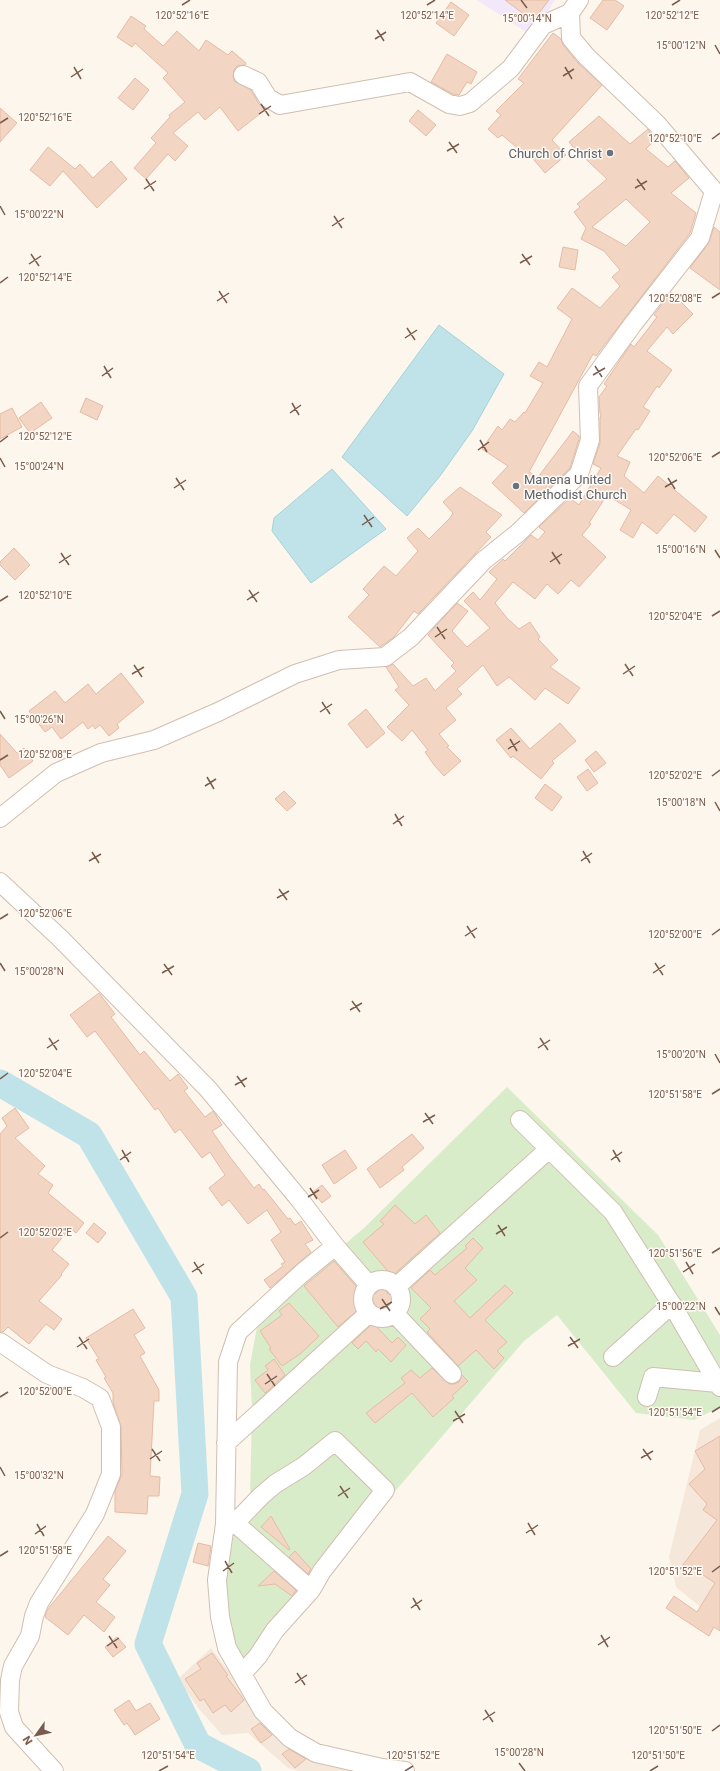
<svg xmlns="http://www.w3.org/2000/svg" width="720" height="1771" font-family="Roboto,sans-serif">
<rect width="100%" height="100%" fill="#fdf6ec"/>
<path fill="#f5e8da" d="M720 1418V1623L676 1587 669 1557 700 1430Z
M211 1648 278 1736 385 1771H298L288 1768 248 1733 222 1735 199 1709 183 1686 180 1677Z"/>
<path fill="#f3e8fa" d="M477 0H555L532 36Z"/>
<path fill="#d8ecc9" d="M507 1087 658 1235 720 1335V1407L694 1420 636 1413 557 1315 524 1341 397 1489 252 1674 232 1645 222 1586 235 1531 250 1498 252 1409 250 1365 257 1327 325 1261 364 1228Z"/>
<path fill="#bfe3e8" stroke="#a5d3da" d="M439 325 504 374 472 431 440 476 407 516 342 457Z
M332 469 386 529 311 583 272 531 274 518Z"/>
<g fill="none" stroke-linecap="round" stroke-linejoin="round">
<path stroke="#bfe3e8" stroke-width="27" d="M0 1083 89 1135 184 1297 195 1494 148 1644 198 1745 248 1771"/>
</g>
<path fill="#f3d5c3" stroke="#e6bba3" fill-rule="evenodd" d="M505 0H549L533 21Z
M603 0H615L624 6 607 30 590 18Z
M451 2 469 15 454 36 436 23Z
M131 16 146 26 144 29 163 46 177 31 199 51 206 40 228 55 232 51 246 63 245 65 237 66 234 70 233 76 234 81 251 90 259 104 266 109 238 131 220 107 205 120 198 112 173 133 188 146 175 161 168 154 146 179 134 168 156 143 151 138 170 117 169 115 185 102 163 78 168 73 135 43 132 47 117 37Z
M553 33 561 39 563 45 578 63 602 85 552 140 566 155 545 173 529 154 527 156 502 135 498 138 488 129 501 115 496 111 524 83 518 79Z
M447 54 477 72 471 84 467 82 459 95 453 94 431 82Z
M135 78 149 90 133 110 118 98Z
M0 108 17 123 0 142Z
M418 110 436 125 426 136 409 121Z
M599 116 630 144 648 129 649 131 656 139 646 149 668 167 675 161 689 178 671 193 696 213 690 233 596 356 593 354 529 472 538 477 573 431 579 436V439L570 468 524 513 492 483 508 466 482 449 498 426 502 430 510 419 515 422 524 412 525 413 543 383 530 376 539 362 547 367 572 319 557 308 572 288 600 308 620 286 612 277 620 270 604 251 581 239 586 228 574 212 580 207 577 204 607 179 574 148 569 142ZM626 199 650 222 626 246 592 227Z
M48 147 75 169 80 164 93 178 111 161 127 179 97 208 63 171 50 186 30 170Z
M714 227 720 232V290L690 268 708 244Z
M563 247 578 250 575 270 559 267Z
M671 292 693 314 673 334 667 327 647 351 672 370 659 388 657 386 643 407 650 411 638 430 636 429 617 456 630 462 624 476 644 493 658 476 707 517 695 532 674 514 657 534 642 522 633 538 620 530 631 510 607 495 589 523 591 524 582 535 606 557 579 587 571 580 558 594 547 584 535 599 513 582 495 603 507 618 519 629 530 622 540 637 538 639 558 660 550 667 580 688 568 704 545 688 535 700 509 677 497 686 483 665 457 689 462 694 446 708 456 720 439 734 449 746 447 747 461 761 444 776 434 765 425 752 428 750 412 730 402 741 387 727 409 705 395 690 399 687 386 667 393 664 413 686 426 678 435 691 456 671 451 666 454 663 428 635 434 628 457 603 468 611 452 631 467 647 490 628 464 601 473 592 480 600 497 579 489 572 503 559 505 561 531 535 538 540 545 532 539 527 570 498 579 505 601 468 593 464 600 443V418L601 415 600 413 599 397 607 386 604 384 631 344 634 347 648 329 657 317 654 315Z
M86 398 103 406 97 420 80 412Z
M41 402 52 418 30 433 19 418Z
M12 408 22 427 0 439V414Z
M460 487 502 515 486 532 491 537 418 614 414 611 394 637 380 647 348 617 369 595 363 589 384 566 396 576 418 551 407 538 418 528 429 539 450 518 453 513 443 502Z
M14 548 30 565 15 580 0 565V562Z
M121 673 144 702 117 724 119 728 109 736 100 725 95 729 93 725 88 729 83 722 61 739 52 727 45 732 29 711 55 691 65 703 88 684 96 694Z
M366 709 385 733 367 748 348 724Z
M560 723 576 741 552 761 554 763 541 779 513 756 511 758 496 740 511 728 530 749Z
M0 734 17 753 24 748 33 761 9 778 0 765Z
M596 751 606 763 594 772 585 760Z
M588 769 598 783 587 791 577 777Z
M545 784 562 797 552 811 535 798Z
M284 791 296 803 287 811 275 799Z
M99 993 115 1014 111 1017 140 1055 144 1051 170 1081 178 1074 188 1088 184 1091 205 1117 213 1111 222 1125 212 1131 230 1157 254 1188 259 1184 263 1190 264 1189 288 1219 290 1218 295 1225 301 1221 313 1240 305 1244 311 1252 270 1288 264 1280 283 1266 281 1264 285 1262 271 1240 281 1232 267 1210 248 1224 229 1200 222 1206 209 1188 225 1175 210 1152 202 1158 180 1129 175 1133 158 1108 155 1110 95 1031 87 1037 70 1015Z
M15 1108 29 1128 15 1138 45 1166 38 1174 53 1185 48 1193 84 1223 76 1233 70 1228 52 1250 69 1264 61 1274 62 1275 39 1301 62 1319 54 1330 46 1324 29 1344 8 1327 3 1332H0V1134L7 1126 2 1118Z
M412 1134 424 1148 402 1167 404 1170 380 1188 367 1169Z
M345 1150 357 1168 334 1184 322 1165Z
M322 1185 331 1196 322 1203 313 1192Z
M395 1205 415 1224 426 1215 440 1233 392 1276 363 1242 384 1224 380 1221Z
M94 1223 106 1233 98 1243 86 1233Z
M473 1238 483 1248 465 1268 477 1280 454 1301 470 1318 505 1285 513 1293 485 1320 507 1342 497 1351 504 1358 494 1369 476 1350 458 1366 427 1332 430 1329 420 1319 431 1308 411 1288 430 1270 435 1275 467 1248 465 1246Z
M334 1261 361 1292 366 1295 376 1293 379 1289V1283L391 1278 386 1283V1290L388 1294 397 1297V1303H392L387 1305 384 1314 379 1315V1310L376 1306 372 1303H366L338 1327 304 1286Z
M289 1303 319 1336 300 1354 282 1366 269 1349 271 1348 260 1331 282 1315 279 1311Z
M133 1309 145 1328 134 1335 145 1353 140 1356 159 1390V1401H154L150 1476 160 1477 159 1496H148L147 1514 115 1512V1491L122 1474 121 1427 113 1402V1393L104 1378 106 1377 96 1360 99 1359 86 1338Z
M373 1323 392 1343 398 1337 406 1345 391 1362 378 1349 376 1352 366 1341 358 1349 352 1343Z
M274 1359 285 1375 265 1393 255 1380 268 1370 265 1366Z
M432 1368 449 1384H454L459 1382 462 1375 468 1381 452 1396 454 1398 433 1417 412 1393 375 1423 366 1413 405 1383 401 1378 411 1370 420 1378Z
M720 1436V1631L714 1627 709 1636 666 1608 674 1596 697 1612 715 1583 694 1569 691 1573 682 1566 717 1520 703 1510 707 1504 689 1484 705 1469 695 1451Z
M271 1516 290 1549 289 1550 261 1527Z
M108 1536 126 1551 103 1579 110 1585 96 1602 115 1617 104 1632 84 1615 68 1635 45 1617 47 1610Z
M198 1543 211 1546 208 1566 193 1562Z
M295 1551 311 1569 308 1574 289 1557Z
M274 1571 296 1590 292 1596 275 1584 258 1586Z
M117 1637 126 1647 113 1657 105 1647Z
M212 1653 228 1675 226 1676 244 1700 231 1712 225 1705 213 1713 204 1699 200 1701 185 1679 201 1669 197 1663Z
M129 1700 136 1711 150 1703 160 1719 135 1735 127 1723 124 1725 114 1710Z
M260 1723 272 1735 261 1743 251 1729Z
M289 1749 306 1759 295 1768 282 1754Z"/>
<g fill="none" stroke-linecap="round" stroke-linejoin="round">
<defs>
<path id="minor" d="M243 75 258 82 268 98 280 105 410 82 449 104 460 106 470 103 511 68 543 25 570 13 579 0
M0 818 56 773 101 753 154 740 218 712 295 674 339 660 385 657 411 637 483 561 518 533 579 474 590 440 588 386 633 324 700 238 714 191 657 124 586 56 571 38 570 13
M0 882 60 938 208 1089 300 1200 335 1246 301 1274 238 1332 228 1362 225 1524 217 1580 220 1617 227 1648 263 1711 290 1738 316 1753 382 1768 405 1771
M520 1120 613 1212 674 1308 720 1387
M335 1246 369 1285
M363 1299a19 19 0 1 1 38 0a19 19 0 1 1-38 0Z
M396 1287 549 1149
M394 1313 452 1374
M0 1342 47 1374 83 1388 100 1398 111 1427V1474L95 1514 39 1603 34 1616 30 1636 13 1666 10 1680 9 1712 14 1727 54 1771
M613 1357 672 1304
M647 1397 653 1377 718 1383
M226 1443 369 1313
M235 1523 261 1496 275 1484 304 1466 335 1441 385 1490 322 1571 311 1590 275 1630 258 1656 242 1674
M225 1524 235 1523 311 1590"/>
</defs>
<use href="#minor" stroke="#d1beb0" stroke-width="20"/>
<use href="#minor" stroke="#fff" stroke-width="18"/>
</g>
<path fill="none" stroke="#7a5c4d" stroke-width="1.5" d="M521 0 527 8M182 5 190 0M427 5 435 0M672 5 680 0M377 30 384 41M375 39 386 32M715 45 720 54M74 67 81 79M565 67 572 79M563 76 574 69M71 77 83 69M261 104 269 116M259 114 271 106M0 123 8 118M712 139 720 133M449 142 457 153M447 151 459 144M146 179 154 191M637 179 645 190M635 188 647 181M144 189 156 181M0 206 5 215M334 216 342 228M332 226 344 218M31 254 39 266M522 254 530 265M520 263 532 256M29 264 41 256M0 283 8 277M219 291 227 303M712 298 720 293M217 301 229 293M407 328 415 340M405 338 417 330M104 366 111 378M595 366 602 377M593 375 605 368M102 376 113 368M292 403 299 415M290 413 301 405M480 440 487 452M0 442 8 436M478 450 489 442M712 457 720 452M0 458 5 467M176 478 184 490M668 478 675 489M665 487 677 480M174 488 186 480M364 515 372 527M362 525 374 517M715 550 720 558M552 552 560 564M61 553 69 565M550 562 562 554M59 563 71 555M249 590 257 602M247 600 259 592M0 601 8 596M712 616 720 611M437 627 445 639M435 637 447 629M625 664 633 676M134 665 142 677M132 674 144 667M623 674 635 666M322 702 330 714M0 711 5 719M320 712 332 704M510 739 517 751M508 749 520 741M0 760 8 755M712 776 720 770M207 777 214 789M205 786 216 779M715 802 720 811M395 814 402 826M393 824 404 816M583 851 590 863M92 852 99 863M89 861 101 854M581 861 592 853M279 889 287 900M277 898 289 891M0 919 8 914M467 926 475 938M712 935 720 929M465 936 477 928M0 963 5 971M655 963 663 975M164 964 172 975M162 973 174 966M653 973 665 965M352 1001 360 1012M350 1010 362 1003M49 1038 57 1050M540 1038 548 1050M47 1048 59 1040M538 1048 550 1040M715 1054 720 1063M237 1076 245 1087M0 1079 8 1073M235 1085 247 1078M712 1094 720 1089M425 1113 433 1124M423 1122 435 1115M122 1150 129 1162M613 1150 620 1162M120 1160 131 1152M611 1160 622 1152M310 1188 317 1199M308 1197 319 1190M498 1225 505 1236M496 1234 507 1227M0 1238 8 1232M712 1253 720 1248M194 1262 202 1274M686 1262 693 1274M192 1272 204 1264M683 1272 695 1264M382 1299 390 1311M715 1307 720 1315M380 1309 392 1302M79 1337 87 1349M570 1337 578 1348M568 1346 580 1339M77 1347 89 1339M267 1374 275 1386M265 1384 277 1376M0 1397 8 1392M455 1411 463 1423M712 1412 720 1407M453 1421 465 1414M152 1449 160 1461M643 1449 651 1460M641 1458 653 1451M150 1459 162 1451M0 1467 5 1476M340 1486 348 1498M338 1496 350 1488M528 1523 535 1535M37 1524 44 1536M526 1533 538 1525M35 1534 46 1526M0 1556 8 1551M225 1561 232 1573M223 1571 234 1563M712 1572 720 1566M413 1598 420 1610M411 1608 422 1600M601 1635 608 1647M109 1636 117 1648M598 1645 610 1637M107 1646 119 1638M297 1673 305 1685M295 1683 307 1675M485 1710 493 1722M483 1720 495 1712M712 1731 720 1725M519 1763 525 1771M159 1771 168 1766M405 1771 413 1766M650 1771 658 1766"/>
<g fill="#6b7280" stroke="#fffaf3" stroke-width="1.5">
<circle cx="610" cy="153" r="4"/>
<circle cx="516" cy="486" r="4"/>
</g>
<g text-anchor="middle" stroke-width="3" stroke-linejoin="round" paint-order="stroke">
<g font-size="13" fill="#5b616d" stroke="#fffaf3" text-anchor="end">
<text x="602" y="158">Church of Christ</text>
<text x="524" y="484" text-anchor="start">Manena United<tspan x="524" dy="15">Methodist Church</tspan></text>
</g>
</g>
<g font-size="10" text-anchor="middle" fill="#7a5c4d" stroke="#fffaf3" stroke-width="3" stroke-linejoin="round" paint-order="stroke">
<text x="427" y="19">120°52'14"E</text>
<text x="182" y="19">120°52'16"E</text>
<text x="672" y="19">120°52'12"E</text>
<text x="527" y="22">15°00'14"N</text>
<text x="681" y="49">15°00'12"N</text>
<text x="45" y="121">120°52'16"E</text>
<text x="675" y="142">120°52'10"E</text>
<text x="39" y="218">15°00'22"N</text>
<text x="45" y="281">120°52'14"E</text>
<text x="675" y="302">120°52'08"E</text>
<text x="45" y="440">120°52'12"E</text>
<text x="675" y="461">120°52'06"E</text>
<text x="39" y="470">15°00'24"N</text>
<text x="681" y="553">15°00'16"N</text>
<text x="45" y="599">120°52'10"E</text>
<text x="675" y="620">120°52'04"E</text>
<text x="39" y="723">15°00'26"N</text>
<text x="45" y="758">120°52'08"E</text>
<text x="675" y="779">120°52'02"E</text>
<text x="681" y="806">15°00'18"N</text>
<text x="45" y="917">120°52'06"E</text>
<text x="675" y="938">120°52'00"E</text>
<text x="39" y="975">15°00'28"N</text>
<text x="681" y="1058">15°00'20"N</text>
<text x="45" y="1077">120°52'04"E</text>
<text x="675" y="1098">120°51'58"E</text>
<text x="45" y="1236">120°52'02"E</text>
<text x="675" y="1257">120°51'56"E</text>
<text x="681" y="1310">15°00'22"N</text>
<text x="45" y="1395">120°52'00"E</text>
<text x="675" y="1416">120°51'54"E</text>
<text x="39" y="1479">15°00'32"N</text>
<text x="45" y="1554">120°51'58"E</text>
<text x="675" y="1575">120°51'52"E</text>
<text x="675" y="1734">120°51'50"E</text>
<text x="519" y="1756">15°00'28"N</text>
<text x="168" y="1759">120°51'54"E</text>
<text x="413" y="1759">120°51'52"E</text>
<text x="658" y="1759">120°51'50"E</text>
</g>
<g transform="translate(36 1735) rotate(237)" stroke="#fffaf3" stroke-width="3" paint-order="stroke">
<path d="M0-3L7 15L0 10L-7 15Z" fill="#7a5c4d"/>
<text y="-6" font-size="11" font-weight="bold" text-anchor="middle" fill="#7a5c4d">N</text>
</g>
</svg>
